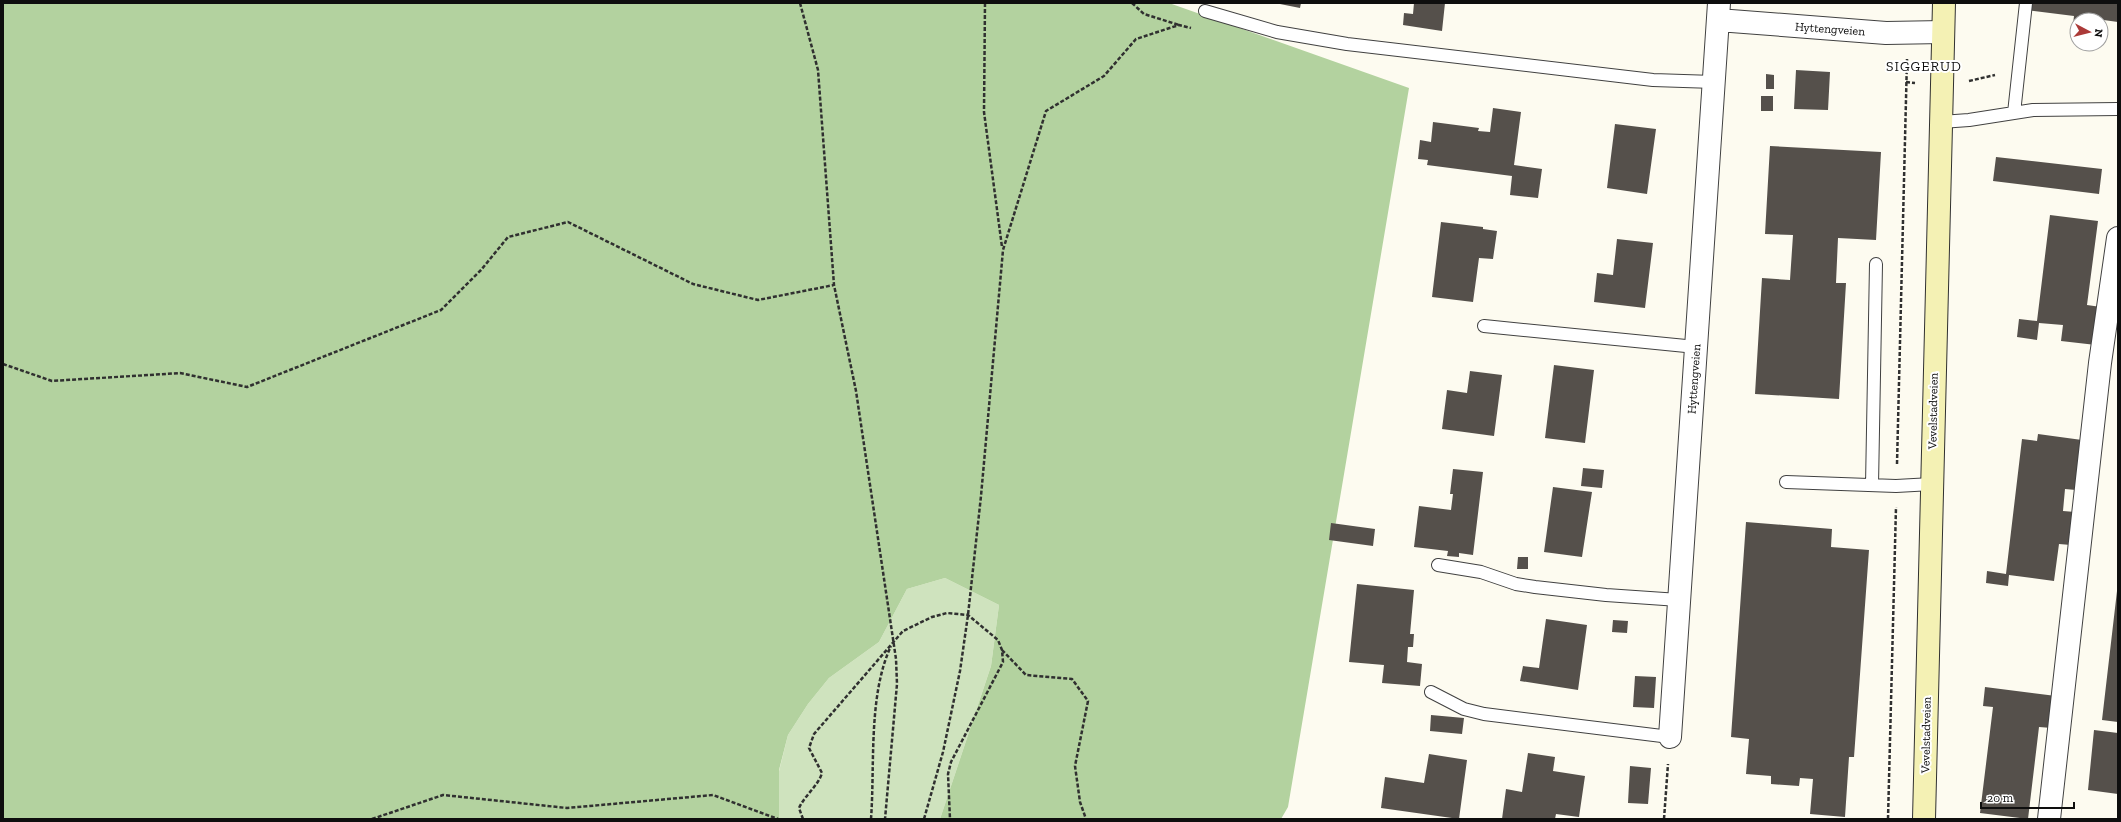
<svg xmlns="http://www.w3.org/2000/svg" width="2121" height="822" font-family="'Zilla Slab',serif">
<rect width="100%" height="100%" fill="#fdfbf0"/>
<path fill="#cfe3be" d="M945 578 999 605 991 666 940 819H779V771L788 735 808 704 829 678 879 642 907 589Z"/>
<path fill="#b3d29f" d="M3 3H1169L1409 88 1288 807 1281 819H940L991 666 999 605 945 578 907 589 879 642 829 678 808 704 788 735 779 770V819H3Z"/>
<path fill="#55504b" d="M1275 3H1301L1300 8Z
M1414 3H1445L1442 31 1403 25 1404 13 1413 14Z
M2027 3H2118V22L2089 18V20H2077V32H2072L2074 16 2026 10Z
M1796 70 1830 72 1828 110 1794 109Z
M1766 74 1774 75V89H1766Z
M1761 96H1773V111H1761Z
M1493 108 1521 112 1514 165 1542 169 1538 198 1510 195 1512 176 1427 165 1428 160 1418 159 1420 140 1431 142 1433 122 1479 128 1478 131 1490 132Z
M1615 124 1656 129 1647 194 1607 188Z
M1770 146 1881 152 1876 240 1838 238 1836 283H1846L1839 399 1755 394 1762 278 1790 280 1793 235 1765 234Z
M1996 157 2102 169 2099 194 1993 181Z
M2050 215 2098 221 2087 305 2101 307 2096 345 2061 341 2063 325 2039 323 2037 340 2017 337 2019 319 2037 321Z
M1441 222 1483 227V229L1497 231 1493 259 1479 258 1473 302 1432 297Z
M1617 239 1653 243 1645 308 1594 302 1597 273 1613 275Z
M1554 365 1594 370 1585 443 1545 438Z
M1470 371 1502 375 1494 436 1442 429 1447 390 1467 393Z
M2038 434 2082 440 2076 490 2065 489 2063 511 2075 512 2071 545 2059 544 2054 581 2009 575 2008 586 1986 583 1987 571 2006 574 2022 439 2037 441Z
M1583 468 1604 470 1602 488 1581 486Z
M1453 469 1483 472 1473 555 1459 553V557L1447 556 1448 551 1414 547 1419 506 1451 510 1453 494H1450Z
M1553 487 1592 492 1582 557 1544 552Z
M1746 522 1832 529 1831 547 1869 550 1854 757H1849L1845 817 1810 814 1813 779 1800 778 1799 786 1771 784V776L1746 774 1749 739 1731 737Z
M1331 523 1375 529 1373 546 1329 540Z
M1518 557H1528V569H1517Z
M1357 584 1414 590 1410 634H1414L1413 647H1408L1407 662 1422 664 1420 686 1382 683 1384 665 1349 662Z
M2117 591H2118V722L2102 720Z
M1546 619 1587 625 1578 690 1520 681 1523 666 1539 668Z
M1613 620 1628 621 1627 633 1612 632Z
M1635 676 1656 677 1654 708 1633 707Z
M1985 687 2056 696 2052 728 2039 727 2028 819 1980 813 1993 707 1983 706Z
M1431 715 1464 718 1462 734 1430 731Z
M2094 730 2118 733V794L2088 790Z
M1528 753 1555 757 1553 771 1585 776 1579 817 1556 814 1555 819H1502L1506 789 1522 792Z
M1429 754 1467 760 1459 819 1381 808 1385 777 1424 783Z
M1630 766 1651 768 1648 804 1628 803Z"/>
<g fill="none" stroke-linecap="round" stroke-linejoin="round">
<defs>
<path id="service" d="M1205 11 1277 32 1347 44 1653 80 1714 82
M2014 113 2026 3
M1941 122 1969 120 2033 110 2118 109
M1484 326 1696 347
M1786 482 1896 486 1932 484
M1872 485 1876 264
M1438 565 1481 572 1516 584 1535 587 1606 595 1679 600
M1431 692 1464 709 1484 714 1670 737"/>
<path id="minor" d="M1718 20 1886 33 1943 32
M1670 737 1719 3
M2049 819 2100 363 2118 238"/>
<path id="secondary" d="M1924 819 1944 3"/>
</defs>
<use href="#service" stroke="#414141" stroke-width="14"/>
<use href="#minor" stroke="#414141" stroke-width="24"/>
<use href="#secondary" stroke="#303030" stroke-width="24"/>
<path stroke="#303030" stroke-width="2.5" stroke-dasharray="4 2" stroke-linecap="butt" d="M800 3 818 70 834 285 856 391 896 659 897 684 885 819
M985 3 984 112 1002 247
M1132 3 1144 14 1179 25
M1969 81 1995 75
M1906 82 1915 83
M3 364 52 381 180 373 247 387 441 310 481 270 508 237 568 222 693 284 758 300 834 285
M1897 464 1907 59
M1002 650 1026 675 1072 679 1088 701 1075 766 1080 802 1086 819
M372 819 443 795 567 808 713 795 778 819
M803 819 799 808C805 795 818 786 822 773L809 748 814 734 903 631 932 617 947 613 968 615 998 640 1002 650 1003 662 951 762 948 774 950 819
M871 819C875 765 868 695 891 646
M924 819 943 752 960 671 968 615 981 496 1003 250 1046 111 1104 76 1136 39 1179 25 1191 28
M1664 819 1668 764
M1888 819 1896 507"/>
<use href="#service" stroke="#fff" stroke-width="12"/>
<use href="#minor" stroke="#fff" stroke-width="22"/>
<use href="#secondary" stroke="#f4f1b4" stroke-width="22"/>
</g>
<g text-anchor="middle" stroke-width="4" stroke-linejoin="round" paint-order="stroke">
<g font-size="12" fill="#0e0e0e" stroke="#fff">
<text transform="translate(1830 29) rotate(4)" y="4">Hyttengveien</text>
<text transform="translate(1694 379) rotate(-86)" y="4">Hyttengveien</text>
<text transform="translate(1933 411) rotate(-89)" y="4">Vevelstadveien</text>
<text transform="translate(1926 735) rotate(-89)" y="4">Vevelstadveien</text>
</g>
<g font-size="14" letter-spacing="1" fill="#0e0e0e" stroke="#fff">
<text x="1924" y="71">SIGGERUD</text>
</g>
</g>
<rect width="2121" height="822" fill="none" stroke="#0e0e0e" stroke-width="8"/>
<g transform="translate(2089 32) rotate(97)"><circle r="19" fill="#ffffff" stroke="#9f9f9f"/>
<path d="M0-3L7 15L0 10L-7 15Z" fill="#ab3a38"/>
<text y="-6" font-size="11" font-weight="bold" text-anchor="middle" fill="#0e0e0e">N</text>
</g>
<path d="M1981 802v6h93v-6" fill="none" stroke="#0e0e0e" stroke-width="2"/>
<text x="1987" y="802" font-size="12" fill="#0e0e0e" stroke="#ffffff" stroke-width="3" paint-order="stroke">20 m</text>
</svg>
